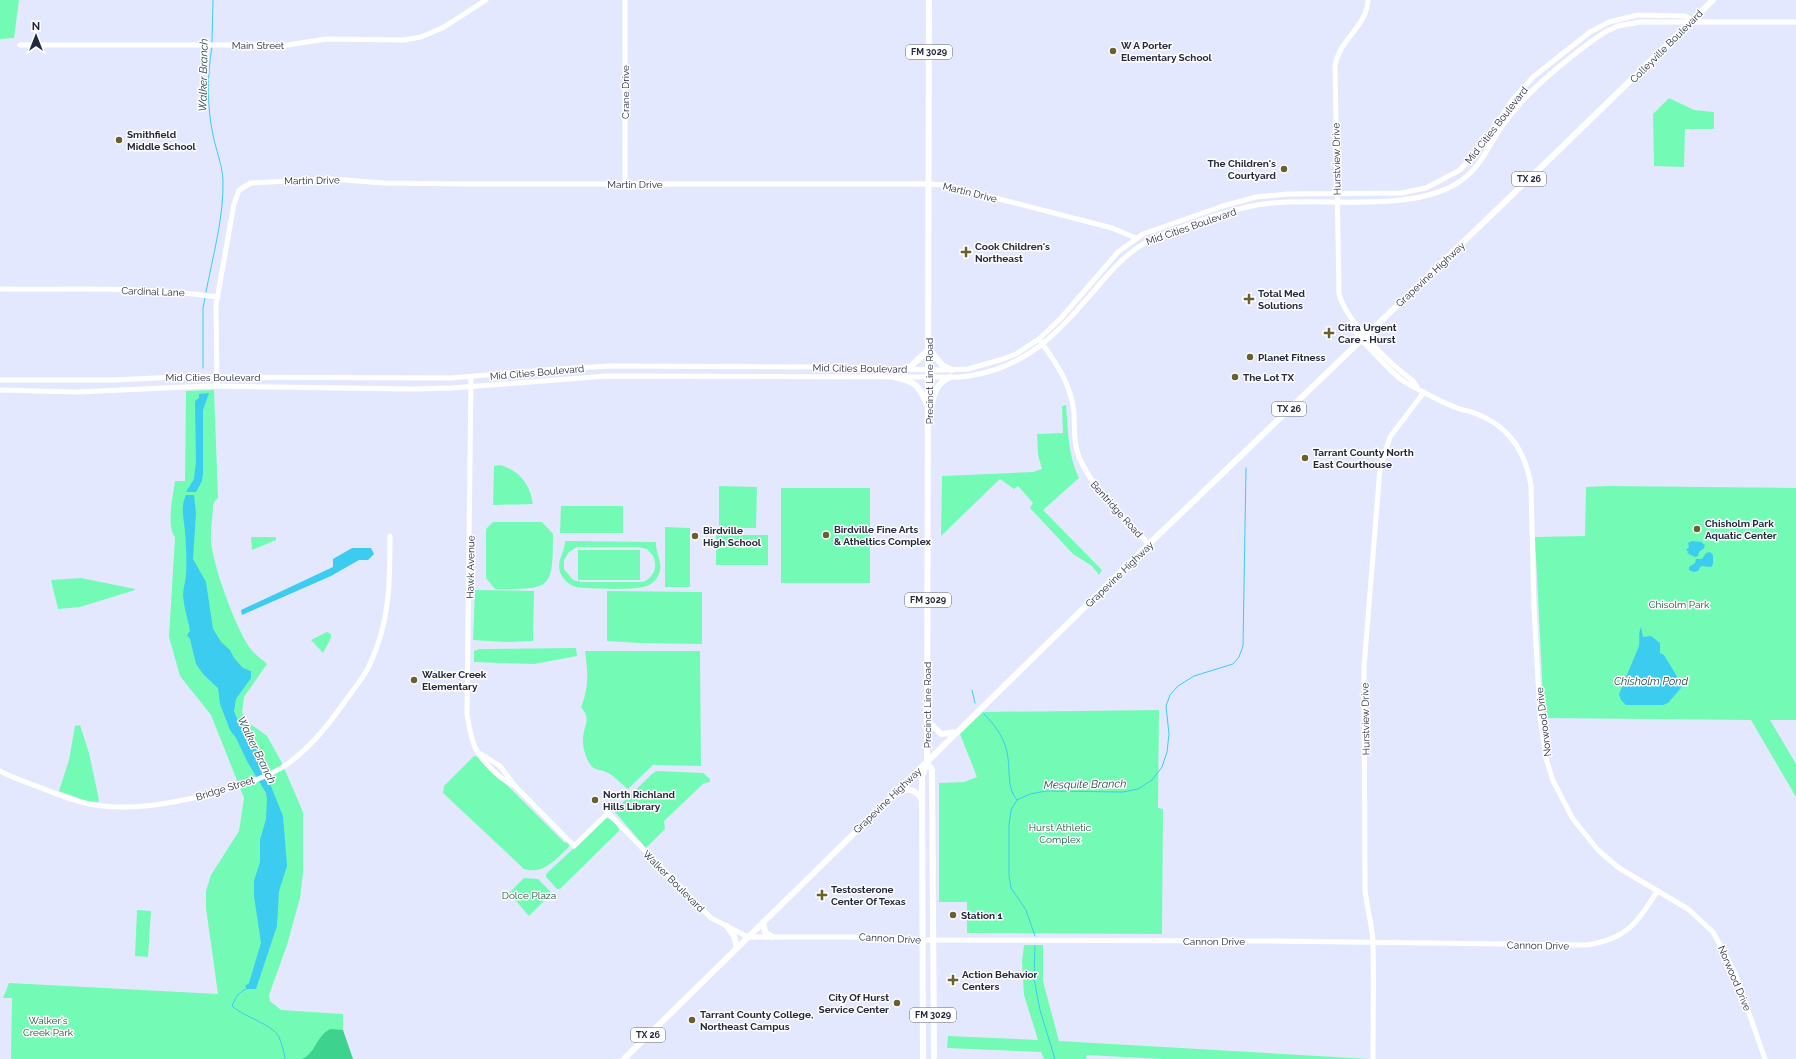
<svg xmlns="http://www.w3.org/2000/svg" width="1796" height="1059" font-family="Raleway,sans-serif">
<rect width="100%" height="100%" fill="#e4e8ff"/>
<path fill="#73fbb5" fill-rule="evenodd" d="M0 0H19L14 38 0 39Z
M1669 98 1694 110 1714 112V129H1685L1684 167 1654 166 1653 114Z
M214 390 218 498 215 501 213 505C213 517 210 530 211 542 214 568 234 623 248 645 253 653 260 658 267 664L244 697 242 713 249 723 267 736 281 761 303 812V873L300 898 287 945 269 995 270 1001 281 1010 343 1014V1059H11L12 998H3L9 983 218 994 206 908V891L211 875 239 831 244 798 211 715 180 676 169 637 175 537C166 526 173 496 175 481H185L186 391Z
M1066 405C1068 430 1068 456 1079 478L1043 510 1102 570 1099 575 1092 566 1073 554 1030 508 1033 503 1018 486 1014 489 1000 479 941 536 942 476 1033 472 1042 469 1038 455 1037 434 1063 433 1062 406Z
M500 465C520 471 530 484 533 504L493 505 494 466Z
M719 486 757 487 756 528H719Z
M1608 486 1796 488V720H1770L1796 764V797L1751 720 1544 718 1535 537 1585 536 1586 487Z
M781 488H870V583H781Z
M561 506H623V533H560Z
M493 522H542L553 534C553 591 551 589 495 589L486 578V529Z
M665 527 690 528V587H665Z
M716 535H768V565H716Z
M251 537H276V540L252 550Z
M565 541 656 542C655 554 665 563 658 576 655 582 649 586 643 587 632 590 587 589 576 587 570 585 565 581 562 576 554 563 565 553 565 541ZM577 547H638L647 549 653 556C658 567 654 577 643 582H582L573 580 564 569V560L569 552Z
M578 550H640V580H578Z
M81 578 135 589V590L80 607 58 609 51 580Z
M475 590 534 591 533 641 505 642 473 640Z
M607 591 702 592V644L638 643 607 641Z
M327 632 331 634V638L323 653 311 640Z
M576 648 577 656 534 664 474 662V651L479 649Z
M585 651H700L701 766 653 765 628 789C621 784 614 775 606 772 600 769 594 771 590 764 586 758 582 746 583 738 584 723 592 721 581 707 589 688 588 671 585 651Z
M1159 710 1158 808 1163 809 1162 934 967 933V902H939V783L964 782 977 777 960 734 983 712Z
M80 725 89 753 99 800 98 802 87 801 59 791 69 760 75 726Z
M474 756 479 757 565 843 567 841 570 844 568 848C555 860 543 875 524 869L443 793 444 786Z
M657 771 703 773 710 779V782L704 783 664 821 665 829 646 848 614 811 653 773Z
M606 818C611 819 619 825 619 831L560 889H557L546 877V874Z
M524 878 538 879 552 893 529 916 509 893Z
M137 910 151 911 148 957 135 956Z
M1024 945H1043V981L1059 1041 1369 1059H1162L1087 1055 1086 1059H1044L1041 1052 947 1048 948 1036 1038 1040 1024 995 1022 961Z"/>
<path fill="#3dd28d" d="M331 1029 343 1030 353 1059H302C316 1053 317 1034 331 1029Z"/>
<path fill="#3bccf0" d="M209 393 203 410V473L202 481 196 492H186L194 479 196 461 195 401 199 398V394Z
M186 495H194L196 514 193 559 206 582 213 629 221 642 230 650 234 658 243 668 251 671V678L236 699 234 711 239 724 254 738 268 779 283 816 287 866 279 891 277 926 256 989H247L245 986 249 983 261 943 254 896V881L260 862V840L266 819 267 799 266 793 248 763 236 738 230 730 220 704 218 688 204 675 196 664 190 639 187 635 190 631C188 619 184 608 183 595 183 588 186 581 186 574 187 560 186 544 185 531 184 519 180 507 186 495Z
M1692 541 1701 542 1705 545 1704 548 1699 552 1698 556 1695 557 1687 553 1689 552 1686 550 1689 547 1688 543Z
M352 548H371L374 554 368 560H359L331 576 242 615 241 610 333 567V559Z
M1710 552 1713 555V564L1711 567 1701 566 1698 571 1694 572 1689 570V567L1695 563 1696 559H1702L1706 553Z
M1641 627 1643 637 1651 636 1660 643V653L1664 655 1681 683V688L1668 703 1663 705H1626L1621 700 1619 694 1639 646C1640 639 1638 634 1641 627Z"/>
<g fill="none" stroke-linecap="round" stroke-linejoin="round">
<path stroke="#3bccf0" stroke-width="1" d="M212 43 213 0
M206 292C213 255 224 217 223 180 222 164 216 150 213 135 207 106 207 76 212 47
M203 368V308L205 298
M972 690 975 703
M984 714C996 726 1006 740 1008 758 1010 772 1007 789 1017 800
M1035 936 1026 910 1011 888 1009 875V825L1011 810 1017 800 1030 794 1046 791 1123 792 1138 789 1152 780 1162 767 1167 752 1169 734 1166 706 1170 695 1178 686 1194 676 1233 664 1239 657 1243 646 1246 468
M1035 946 1034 979 1040 1010 1055 1059
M248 988C239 992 236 996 232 1006 244 1017 272 1024 279 1037 282 1044 284 1052 285 1059"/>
<path stroke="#fff" stroke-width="5" d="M1368 0C1367 27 1339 39 1335 66L1339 294C1347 323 1389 363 1413 381L1417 387
M20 45H288L326 39 404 40 421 37 444 27 486 0
M625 184V0
M0 289C72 290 146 286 217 297
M1354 323 1356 333 1361 340C1375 353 1394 377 1410 385 1425 393 1441 402 1457 408 1464 411 1471 411 1477 414 1510 427 1526 453 1531 486L1534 608 1540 717 1546 758 1553 781 1573 819 1598 850 1619 868 1688 909 1713 932 1735 973 1765 1059
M1041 342C1057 364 1071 385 1074 412 1075 427 1073 443 1079 457 1094 492 1124 518 1149 544
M471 377 467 714C469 725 470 736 475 747 480 759 501 781 514 785
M0 380H114L177 377 451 378 557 369 610 366 816 367 940 370 968 369 1003 359 1016 354 1039 339 1061 318 1118 252 1143 234 1223 206 1256 197 1288 194 1401 193 1426 188 1460 170 1477 151 1514 98 1533 77 1590 32 1609 22 1638 15 1685 16 1692 20
M217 386 216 305 234 204 239 190 251 183 331 179 384 183 464 184H929L945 185 1112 228 1136 238
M0 390 77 392 208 386 411 389 452 388 606 376 928 377C942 377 956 378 969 376 1031 366 1060 330 1098 286 1116 265 1133 246 1160 236 1191 223 1239 206 1272 203 1327 198 1408 212 1456 184 1481 169 1487 147 1503 125 1522 98 1546 77 1571 57 1583 48 1594 38 1607 31L1618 26 1640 22H1796
M481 754 500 766 515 786 574 846 608 813 711 918 748 937H880L924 940 1264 941 1587 945C1626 939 1638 923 1657 891
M0 771C12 778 26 782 39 787 59 795 81 804 103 806 142 810 184 801 222 791 243 785 268 777 286 765 313 746 332 720 351 693 357 685 365 675 369 666 390 623 390 582 390 536
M1373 1059C1373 1020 1374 981 1373 942 1372 923 1366 906 1365 888L1364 667 1380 468 1390 437 1424 392"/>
<path stroke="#fff" stroke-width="6" d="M905 368H909L929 349 942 365 952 370
M894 377C916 382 918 384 927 404
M931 409C934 394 935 384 950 377
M927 720 941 734 957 732
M927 762 932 770 934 1059
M897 792C907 787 917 790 922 800
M763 922 765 932 772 937
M727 926 734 936 737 948
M624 1059 1149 544 1561 148 1713 0
M923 1059 922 776 927 762 929 0"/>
</g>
<g fill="#6a602d" stroke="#fff" stroke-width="1.5">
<circle cx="1113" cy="51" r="4"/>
<circle cx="119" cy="140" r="4"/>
<circle cx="1284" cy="169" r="4"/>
<path d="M964 246h4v4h4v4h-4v4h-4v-4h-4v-4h4z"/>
<path d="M1247 293h4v4h4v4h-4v4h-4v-4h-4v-4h4z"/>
<path d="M1327 327h4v4h4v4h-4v4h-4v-4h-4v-4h4z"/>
<circle cx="1250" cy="357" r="4"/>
<circle cx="1235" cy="377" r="4"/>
<circle cx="1305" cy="458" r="4"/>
<circle cx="1697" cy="529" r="4"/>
<circle cx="826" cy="535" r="4"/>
<circle cx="695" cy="536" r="4"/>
<circle cx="414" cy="680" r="4"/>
<circle cx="595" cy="800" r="4"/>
<path d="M820 889h4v4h4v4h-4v4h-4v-4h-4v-4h4z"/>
<circle cx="953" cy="915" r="4"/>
<path d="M951 974h4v4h4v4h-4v4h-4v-4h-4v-4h4z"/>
<circle cx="897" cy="1003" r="4"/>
<circle cx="692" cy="1020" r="4"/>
</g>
<g text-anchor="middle" stroke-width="3" stroke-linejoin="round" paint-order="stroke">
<g fill="#fff" stroke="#666877" stroke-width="1">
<rect x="906" y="45" width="46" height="14" rx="3"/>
<rect x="1512" y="172" width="34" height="14" rx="3"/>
<rect x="1272" y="402" width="34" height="14" rx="3"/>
<rect x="905" y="593" width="46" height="14" rx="3"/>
<rect x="910" y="1008" width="46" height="14" rx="3"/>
<rect x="631" y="1028" width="34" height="14" rx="3"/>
</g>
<g font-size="9" font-weight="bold" fill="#25283d">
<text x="929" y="55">FM 3029</text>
<text x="1529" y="182">TX 26</text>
<text x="1289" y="412">TX 26</text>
<text x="928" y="603">FM 3029</text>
<text x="933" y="1018">FM 3029</text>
<text x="648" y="1038">TX 26</text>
</g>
<g font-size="10" fill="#25283d" stroke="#fff">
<text x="258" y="49">Main Street</text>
<text transform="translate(1666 46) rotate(-45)" y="4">Colleyville Boulevard</text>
<text transform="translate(625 92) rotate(-90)" y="4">Crane Drive</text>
<text transform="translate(1496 125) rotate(-52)" y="4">Mid Cities Boulevard</text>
<text transform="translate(1336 159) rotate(-91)" y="4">Hurstview Drive</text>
<text transform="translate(312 180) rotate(-1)" y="4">Martin Drive</text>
<text x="635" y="188">Martin Drive</text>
<text transform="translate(970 192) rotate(14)" y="4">Martin Drive</text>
<text transform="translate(1191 226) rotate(-19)" y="4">Mid Cities Boulevard</text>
<text transform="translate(1430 274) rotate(-43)" y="4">Grapevine Highway</text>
<text transform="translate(153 291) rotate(2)" y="4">Cardinal Lane</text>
<text transform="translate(860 368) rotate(1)" y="4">Mid Cities Boulevard</text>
<text transform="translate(537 372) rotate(-5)" y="4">Mid Cities Boulevard</text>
<text x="213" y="381">Mid Cities Boulevard</text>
<text transform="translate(929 381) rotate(-90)" y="4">Precinct Line Road</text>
<text transform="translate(1117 509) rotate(48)" y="4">Bentridge Road</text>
<text transform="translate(470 567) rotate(-89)" y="4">Hawk Avenue</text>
<text transform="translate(1119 574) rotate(-44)" y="4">Grapevine Highway</text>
<text transform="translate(927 705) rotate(-90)" y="4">Precinct Line Road</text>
<text transform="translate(1365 719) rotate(-91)" y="4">Hurstview Drive</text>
<text transform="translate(1543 722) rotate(-97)" y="4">Norwood Drive</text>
<text transform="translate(225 788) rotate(-17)" y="4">Bridge Street</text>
<text transform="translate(887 800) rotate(-44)" y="4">Grapevine Highway</text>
<text transform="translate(674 881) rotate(45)" y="4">Walker Boulevard</text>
<text transform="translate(890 938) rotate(3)" y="4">Cannon Drive</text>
<text x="1214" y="945">Cannon Drive</text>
<text transform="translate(1538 945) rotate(1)" y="4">Cannon Drive</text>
<text transform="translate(1735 978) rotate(67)" y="4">Norwood Drive</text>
</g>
<g font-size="10" font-weight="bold" fill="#25283d" stroke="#fff" text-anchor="start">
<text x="1121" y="49">W A Porter<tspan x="1121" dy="12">Elementary School</tspan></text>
<text x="127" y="138">Smithfield<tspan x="127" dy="12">Middle School</tspan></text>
<text x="1276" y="167" text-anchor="end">The Children's<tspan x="1276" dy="12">Courtyard</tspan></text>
<text x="975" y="250">Cook Children's<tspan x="975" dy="12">Northeast</tspan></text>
<text x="1258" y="297">Total Med<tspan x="1258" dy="12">Solutions</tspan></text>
<text x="1338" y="331">Citra Urgent<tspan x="1338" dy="12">Care - Hurst</tspan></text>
<text x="1258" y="361">Planet Fitness</text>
<text x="1243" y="381">The Lot TX</text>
<text x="1313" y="456">Tarrant County North<tspan x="1313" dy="12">East Courthouse</tspan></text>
<text x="1705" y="527">Chisholm Park<tspan x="1705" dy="12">Aquatic Center</tspan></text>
<text x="834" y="533">Birdville Fine Arts<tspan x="834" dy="12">&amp; Atheltics Complex</tspan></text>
<text x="703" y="534">Birdville<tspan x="703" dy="12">High School</tspan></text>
<text x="422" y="678">Walker Creek<tspan x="422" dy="12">Elementary</tspan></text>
<text x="603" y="798">North Richland<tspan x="603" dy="12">Hills Library</tspan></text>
<text x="831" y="893">Testosterone<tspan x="831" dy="12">Center Of Texas</tspan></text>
<text x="961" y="919">Station 1</text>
<text x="962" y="978">Action Behavior<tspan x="962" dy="12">Centers</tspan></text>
<text x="889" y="1001" text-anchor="end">City Of Hurst<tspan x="889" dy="12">Service Center</tspan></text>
<text x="700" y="1018">Tarrant County College,<tspan x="700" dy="12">Northeast Campus</tspan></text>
</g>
<g font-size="10" fill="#175034" stroke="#fff">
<text x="1679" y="608">Chisolm Park</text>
<text x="1060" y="831">Hurst Athletic<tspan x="1060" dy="12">Complex</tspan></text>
<text x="529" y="899">Dolce Plaza</text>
<text x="48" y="1024">Walker's<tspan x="48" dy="12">Creek Park</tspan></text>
</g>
<g font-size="11" font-style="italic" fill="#26434b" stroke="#fff">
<text transform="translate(203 75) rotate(-89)" y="4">Walker Branch</text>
<text x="1651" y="685">Chisholm Pond</text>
<text transform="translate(257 750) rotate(64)" y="4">Walker Branch</text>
<text transform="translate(1085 784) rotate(-1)" y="4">Mesquite Branch</text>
</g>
</g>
<g transform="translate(36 36)" stroke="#ffffff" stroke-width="3" paint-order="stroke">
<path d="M0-3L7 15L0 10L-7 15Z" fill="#25283d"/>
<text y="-6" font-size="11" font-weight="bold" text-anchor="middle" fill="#25283d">N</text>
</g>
</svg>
